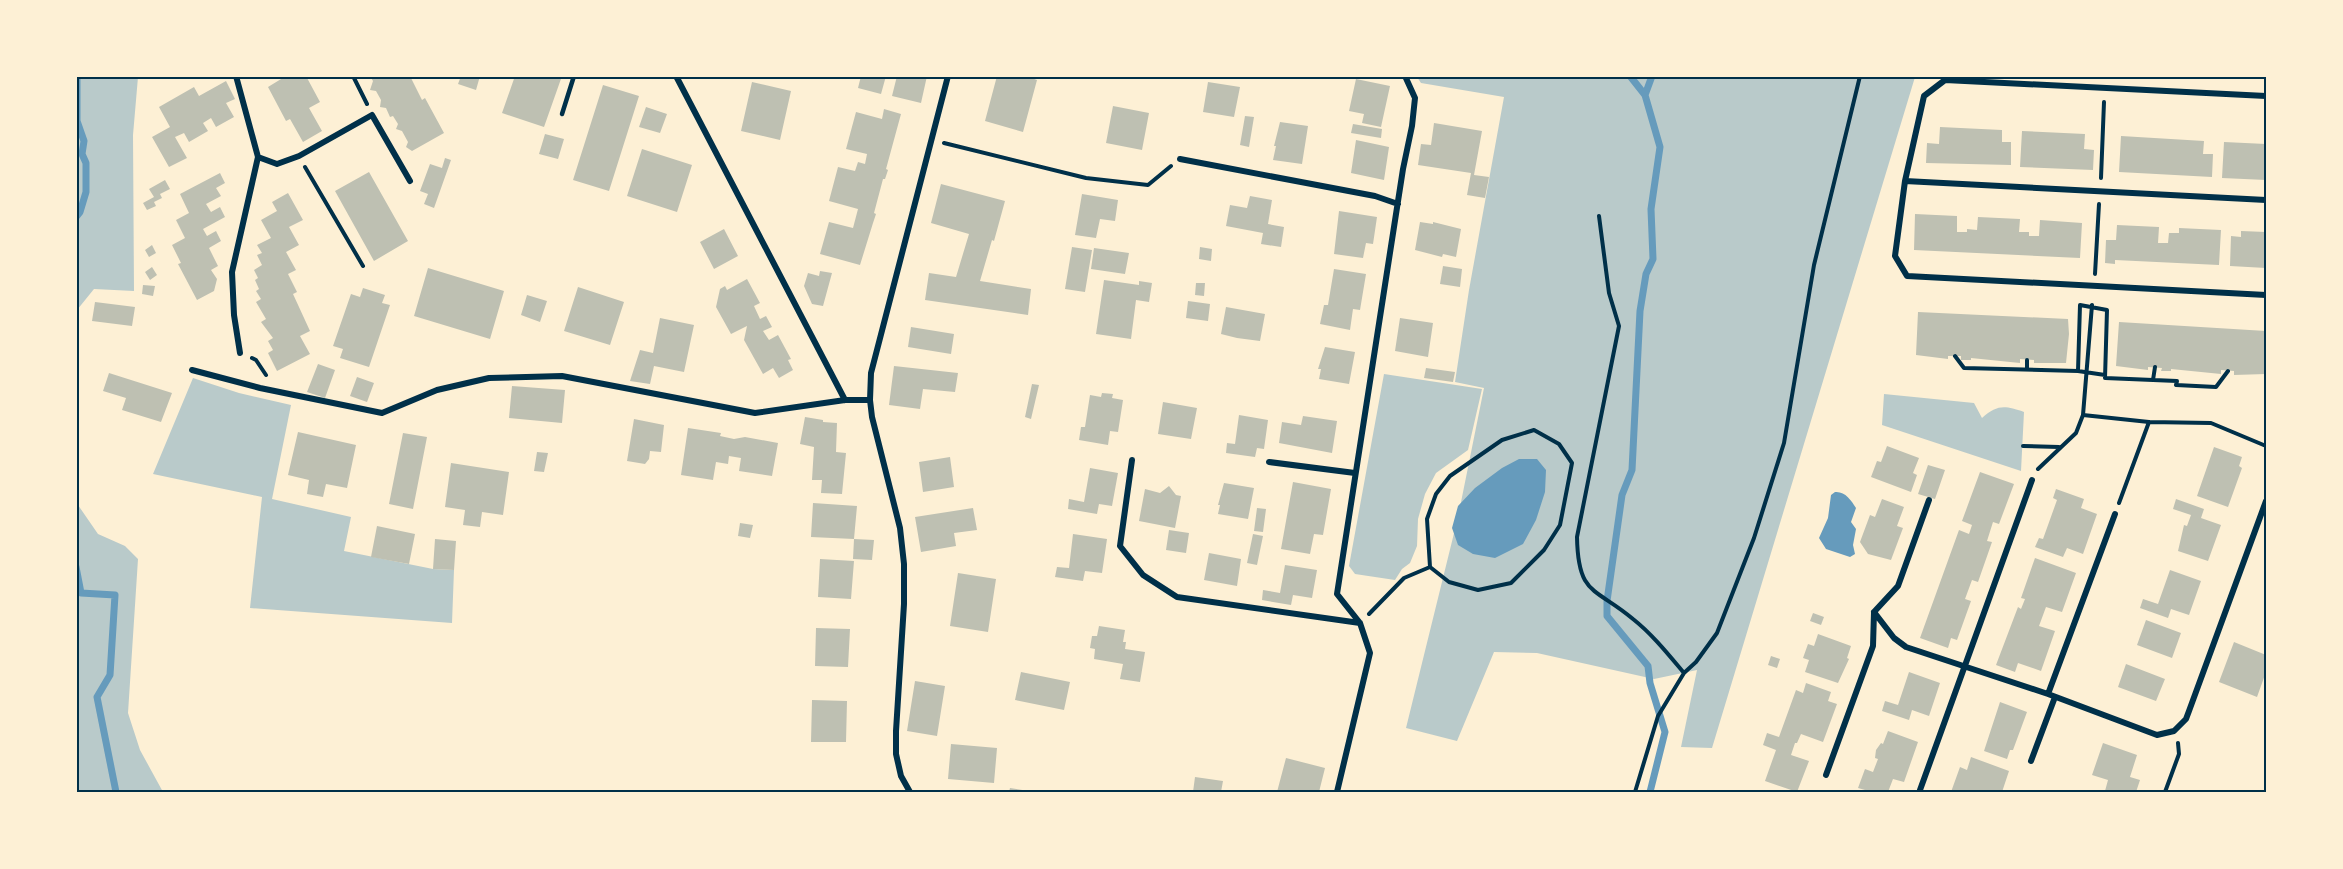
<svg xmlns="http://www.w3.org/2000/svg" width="2343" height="869" font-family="'Varela Round',sans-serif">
<rect width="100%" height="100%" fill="#fdf0d5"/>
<path fill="#b9caca" d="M77 76 138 77 133 135 134 291 94 289 77 310Z
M1417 77H1915L1712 748 1681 747 1697 670 1654 679 1537 653 1494 652 1457 741 1406 728 1458 517 1484 388 1455 382 1469 290 1504 97 1421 83Z
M1384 374 1482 389 1468 450 1436 473 1425 494 1418 519 1417 546 1410 563 1402 569 1395 580 1355 574 1349 566Z
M193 378 239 393 291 405 272 499 351 517 344 551 433 569 454 570 452 623 250 608 262 497 153 474Z
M1884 394 1974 403 1982 418C1997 405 2004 405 2024 412L2021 471 1882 425Z
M77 495 78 505 98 534 125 546 138 559 128 713 140 750 163 792H77Z"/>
<path fill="#669bbc" d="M1519 459H1537L1546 470 1545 492 1536 520 1523 544 1495 558 1473 554 1458 545 1452 528 1458 506 1475 488 1502 468Z
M1835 492C1845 491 1851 500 1856 508L1851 522 1856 529 1853 545 1855 554 1850 557 1826 549 1819 538 1828 518 1831 495Z"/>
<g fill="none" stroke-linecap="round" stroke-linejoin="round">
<path stroke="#669bbc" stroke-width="7" d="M1630 76 1645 95
M76 217 80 212 86 192V163L82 154 84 141 77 121V76
M76 567 81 593 115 595 110 675 97 697 116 792
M1650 792 1665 732 1650 683 1648 666 1607 616V601L1622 495 1632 470 1640 311 1646 274 1653 259 1651 209 1660 147 1645 95 1652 76"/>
</g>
<path fill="#bec0b2" d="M286 76H306L320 102 309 108 322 131 303 142 290 119 286 121 268 87Z
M370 76H410L422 100 425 98 444 133 412 151 406 147 408 142 402 131 396 129 398 124 393 116 390 117 386 108 380 107 381 100 376 91 370 90 373 81Z
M461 76H480L476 90 458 84Z
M515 76H562L544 127 502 113Z
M861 76H886L881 94 858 88Z
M897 76H927L921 103 892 96Z
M997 76H1026L1037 80 1023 132 985 121Z
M1356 79 1390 86 1381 127 1362 123 1364 114 1349 111Z
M226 81 235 99 226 103 234 117 216 127 211 118 203 123 208 131 189 142 184 133 175 137 187 158 169 167 152 137 170 127 159 107 194 87 199 96Z
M752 82 791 91 780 140 741 131Z
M1208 82 1240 87 1234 117 1203 112Z
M603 85 639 96 609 191 573 180Z
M1113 106 1149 113 1142 150 1106 143Z
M646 107 667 114 660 133 639 127Z
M884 109 901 114 886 169 888 170 885 179H883L874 213 876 214 873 223 860 265 820 254 829 222 853 228 858 209 829 201 838 167 855 171 858 162 865 164 867 154 846 149 856 112 882 119Z
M1245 116 1254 117 1249 147 1240 145Z
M1280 122 1308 126 1302 164 1273 160 1276 146H1274Z
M1434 123 1482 131 1474 175 1489 177 1485 198 1467 195 1471 173 1418 165 1421 144 1431 145Z
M1353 124 1382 129 1381 138 1351 133Z
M1940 127 2002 130V142H2011V165L1926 163 1927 143 1939 144Z
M2022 131 2085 134 2084 149 2094 150 2093 170 2020 167Z
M545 134 564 139 558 159 539 154Z
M2121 136 2204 141 2203 154H2213L2212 177 2119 172Z
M1356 140 1389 147 1384 180 1351 173Z
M2224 142 2266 144V180L2222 178Z
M642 149 692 165 677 212 627 196Z
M445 158 451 160 434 208 424 204 428 194 420 191 430 164 442 168Z
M369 172 408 241 374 261 335 191Z
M220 173 225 183 216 188 221 196 206 204 211 212 220 207 225 217 203 229 207 236 216 231 221 241 209 248 218 266 211 270 217 279 214 291 197 300 178 264 181 263 172 245 185 238 176 220 189 213 180 194Z
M165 180 170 189 160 194 162 198 154 202 156 206 147 210 143 203 154 197 149 189Z
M941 184 1005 201 994 241 992 240 980 281 1031 289 1028 315 925 300 929 273 956 277 969 234 931 223Z
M288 193 303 220 289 227 299 245 286 252 296 270 288 274 297 292 293 294 310 331 300 336 310 354 277 371 268 353 273 350 268 341 273 338 261 322 266 319 256 302 261 299 256 291 259 289 255 280 258 278 254 270 262 265 257 255 262 253 257 245 271 238 261 220 277 211 272 202Z
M1082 194 1118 200 1115 221 1100 219 1096 238 1075 235Z
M1250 196 1272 200 1268 224 1284 227 1281 247 1261 244 1263 233 1226 226 1230 205 1247 208Z
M1339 211 1377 217 1373 244 1366 243 1363 258 1334 254Z
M1915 214 1957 216V232H1967V229L1977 230 1978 217 2020 219 2019 232H2029V236H2039L2040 220 2082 223 2080 258 1914 250Z
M1420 222 1433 224V222L1461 229 1456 257 1443 254 1442 257 1415 250Z
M2117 225 2159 227 2158 243H2168L2169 233H2179V228L2221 230 2219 265 2115 260V264L2105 263 2106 240H2116Z
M724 229 738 256 714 269 700 242Z
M2241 231 2266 232V268L2230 266 2231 236 2241 237Z
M152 245 156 253 149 257 145 250Z
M1072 247 1092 250 1085 292 1065 289Z
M1200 247 1212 249 1211 261 1199 259Z
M1094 248 1129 253 1125 274 1091 269Z
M1443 266 1462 269 1460 287 1440 284Z
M152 267 157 275 150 280 145 272Z
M428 268 504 291 490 339 414 316Z
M1334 269 1366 274 1360 310 1353 309 1350 330 1320 324 1324 305H1328Z
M820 271 832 273 823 306 812 304 804 286 808 273 819 276Z
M747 279 760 303 754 306 760 319 766 316 772 327 763 331 769 340 778 335 791 359 788 360 793 370 779 378 773 368 763 374 744 340 747 326 731 334 716 307 720 289 725 286 727 290Z
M1104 280 1139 285V281L1152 283 1149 302 1136 300 1131 339 1096 334Z
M1196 283H1205L1204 296 1195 295Z
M143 285 155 286 153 296 142 294Z
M578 287 624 302 610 345 564 331Z
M363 288 385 295 382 303 390 305 369 367 340 358 343 349 333 346 351 294 360 297Z
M527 295 547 301 540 322 521 315Z
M1188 301 1210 304 1208 321 1186 318Z
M95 302 135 307 132 326 92 321Z
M1226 307 1265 314 1260 341 1237 338 1221 334Z
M1918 312 2068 319 2069 334 2066 363H2034V360L2020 359V363L1971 358V360H1961V356H1948V359L1916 355Z
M660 318 694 325 684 372 654 366 650 384 630 381 640 350 653 353Z
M1400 318 1433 323 1428 357 1395 351Z
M2119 322 2266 331V374L2234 375V371L2221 370V374L2171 369V371H2161L2162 368 2148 367V370L2116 366Z
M911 327 954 334 951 354 908 347Z
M1325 347 1355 352 1349 384 1319 379 1321 369H1318Z
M318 364 335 370 325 398 307 392Z
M894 366 958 373 955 392 923 389 920 409 889 405Z
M1426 368 1455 372 1453 382 1424 378Z
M109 373 172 393 161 422 122 410 126 398 103 391Z
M357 377 374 383 367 402 350 396Z
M1032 384 1039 385 1031 419 1025 417Z
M512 386 565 390 562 423 509 418Z
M1102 393 1113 394 1112 398 1123 400 1118 432 1110 431 1108 445 1079 440 1081 427H1085L1090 395 1101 397Z
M1163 402 1197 408 1191 439 1158 434Z
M1239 415 1268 420 1264 449 1257 448 1255 457 1226 453 1227 443 1235 444Z
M1303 416 1337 421 1332 453 1279 443 1282 422 1301 425Z
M805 417 823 420V422L837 423 836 452 846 453 842 494 821 493 822 480H812L814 447 800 444Z
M634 419 664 425 661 452 650 451 649 459 645 464 627 461Z
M688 428 721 433 720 436 734 439 745 437 778 443 772 476 739 471 741 458 729 456 728 464 716 462 713 480 681 475Z
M298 432 356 445 347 488 326 484 323 497 307 494 309 480 288 475Z
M403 433 427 437 413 509 389 504Z
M1887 446 1919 458 1913 473 1917 475 1911 492 1871 477 1877 461 1881 462Z
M2214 447 2242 457 2239 466 2242 468 2228 507 2197 496Z
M537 452 548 453 544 472 534 471Z
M950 457 954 487 923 492 919 462Z
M451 463 509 472 503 515 482 512 480 527 463 525 465 510 445 507Z
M1928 465 1945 470 1935 499 1918 494Z
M1090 468 1118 473 1112 506 1099 504 1097 514 1068 509 1069 499 1084 502Z
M1980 472 2014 484 1999 524 1993 522 1987 541 1992 542 1978 582 1972 580 1965 599 1971 601 1957 640 1951 638 1948 648 1920 638 1959 530 1969 534 1972 525 1962 521Z
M1293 482 1331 489 1323 535 1314 534 1310 554 1281 549Z
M1224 483 1254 488 1248 519 1218 514 1220 505H1218Z
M1169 486 1176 495 1181 496 1175 528 1139 521 1145 489 1160 493Z
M2056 489 2084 499 2081 508 2097 514 2083 554 2067 548 2063 557 2035 547 2039 538 2043 539 2057 500 2053 498Z
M1882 499 1904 507 1897 526 1903 528 1891 560 1868 554 1860 542 1870 515 1875 517Z
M2176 499 2204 509 2201 518 2221 525 2208 561 2178 551 2184 525 2187 526 2191 515 2173 509Z
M813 503 857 506 854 539 874 540 872 560 853 559 854 539 811 537Z
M973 508 977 530 954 533 956 546 921 552 915 517Z
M1257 508 1266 509 1263 532 1254 531Z
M740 523 753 525 750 538 738 536Z
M377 526 415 534 409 564 371 557Z
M1169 530 1189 533 1186 553 1166 550Z
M1073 534 1107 539 1102 573 1085 571 1083 581 1055 577 1057 567 1069 568Z
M1253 534 1263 536 1257 565 1247 563Z
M435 539 456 541 454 570 433 569Z
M1209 553 1241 559 1237 586 1204 580Z
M2035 558 2076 573 2062 612 2046 607 2039 626 2055 631 2041 671 2018 663 2015 672 1996 665 2018 607 2021 609 2025 599 2021 598Z
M820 559 854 561 851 599 818 597Z
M1285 565 1317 570 1312 598 1293 595 1291 605 1262 600 1263 590 1280 593Z
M2170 570 2201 581 2189 615 2171 609 2168 618 2140 608 2143 599 2158 604Z
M958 573 996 579 988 632 950 626Z
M1813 613 1824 617 1821 625 1810 621Z
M2146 620 2181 633 2172 658 2137 645Z
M1099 626 1125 630 1123 642H1126L1125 649 1145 652 1140 682 1120 679 1123 664 1094 659 1095 649 1090 648 1092 636H1097Z
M816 628 850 629 848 667 815 666Z
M1818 634 1851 646 1847 658 1849 659 1838 683 1805 672 1809 660 1803 658 1808 644 1814 646Z
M2234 642 2266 655V672L2257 697 2219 682Z
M1771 656 1780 659 1777 668 1768 665Z
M2126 664 2165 679 2156 701 2118 687Z
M1021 672 1070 682 1064 710 1015 700Z
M1909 672 1940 683 1929 716 1912 710 1909 720 1882 711 1885 701 1898 705Z
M915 681 945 686 937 736 907 731Z
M1806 683 1831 692 1828 701 1837 704 1823 742 1801 734 1797 743H1795L1791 755 1809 761 1797 792 1765 781 1776 750 1763 745 1767 733 1779 737 1796 690 1803 693Z
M812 700 847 701 846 742H811Z
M2000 702 2027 712 2013 750H2010L2007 759 1984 751Z
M1888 731 1918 742 1904 782 1893 779 1888 792H1872L1858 788 1865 769 1873 772 1878 759 1875 758 1876 750 1881 743 1883 744Z
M2103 743 2137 755 2130 777 2140 780 2136 792 2105 791 2108 780 2092 775Z
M951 744 997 748 994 783 948 779Z
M1971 757 2009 771 2002 792H1951L1960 767 1967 770Z
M1286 758 1325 768 1319 792H1277Z
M1195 777 1223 781 1221 792H1193Z
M1010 788 1029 791V792H1009Z"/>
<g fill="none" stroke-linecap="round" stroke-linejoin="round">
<path stroke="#003049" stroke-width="4" d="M353 76 367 104
M944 143 1086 178 1148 185 1171 166
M305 167 363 266
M2101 178 2104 102
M1599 216 1609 293 1619 326 1577 537C1578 596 1595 587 1633 619 1652 634 1668 654 1684 673L1658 716 1635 792
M2095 274 2099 204
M1955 356 1964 368 2078 371 2080 305 2107 310 2105 378 2177 381 2176 385 2216 387 2228 371
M252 358 256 360 266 375
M2027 369V360
M2078 371 2105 375
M2153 380 2155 367
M2083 415 2149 422 2211 423 2266 446
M2023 446 2059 447
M2038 469 2076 433 2083 415 2092 305
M2119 503 2149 422
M1369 614 1404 578 1430 567 1449 582 1478 590 1511 583 1544 550 1560 525 1572 463 1559 444 1534 430 1502 440 1450 476 1436 494 1427 519 1430 567
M1684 673 1696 662 1717 633 1754 538 1784 443 1814 265 1860 76
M2165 792 2179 754 2178 743"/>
<path stroke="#003049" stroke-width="4.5" d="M562 114 574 76"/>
<path stroke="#003049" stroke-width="6" d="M236 76 258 157 277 164 299 156 372 115 410 181
M676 76 845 400
M2266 96 1945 80 1924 96 1905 181 1895 256 1907 276 2266 295
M1180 159 1375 196 1398 204
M1905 181 2266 200
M240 353 234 315 232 272 258 157
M192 370 260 388 382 413 437 390 489 378 562 376 755 413 845 400H870
M1132 460 1120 546 1143 575 1177 597 1360 623
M1269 462 1355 473
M1874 612 1894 638 1906 647 2048 694 2157 735 2174 731 2186 719 2189 711 2266 501
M2048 694 2115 514
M2031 761 2055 697
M1826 775 1873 646 1874 612 1898 586 1929 500
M1920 790 2032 480
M910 792 901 776 896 754V731L904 604V564L900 528 872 417 870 400 871 373 948 76
M1337 792 1370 653 1360 623 1337 594 1403 169 1412 126 1415 98 1405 76"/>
</g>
<rect width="2343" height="869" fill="none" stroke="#fdf0d5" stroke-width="156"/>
<rect x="78" y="78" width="2187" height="713" fill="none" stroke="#003049" stroke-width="2"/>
</svg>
